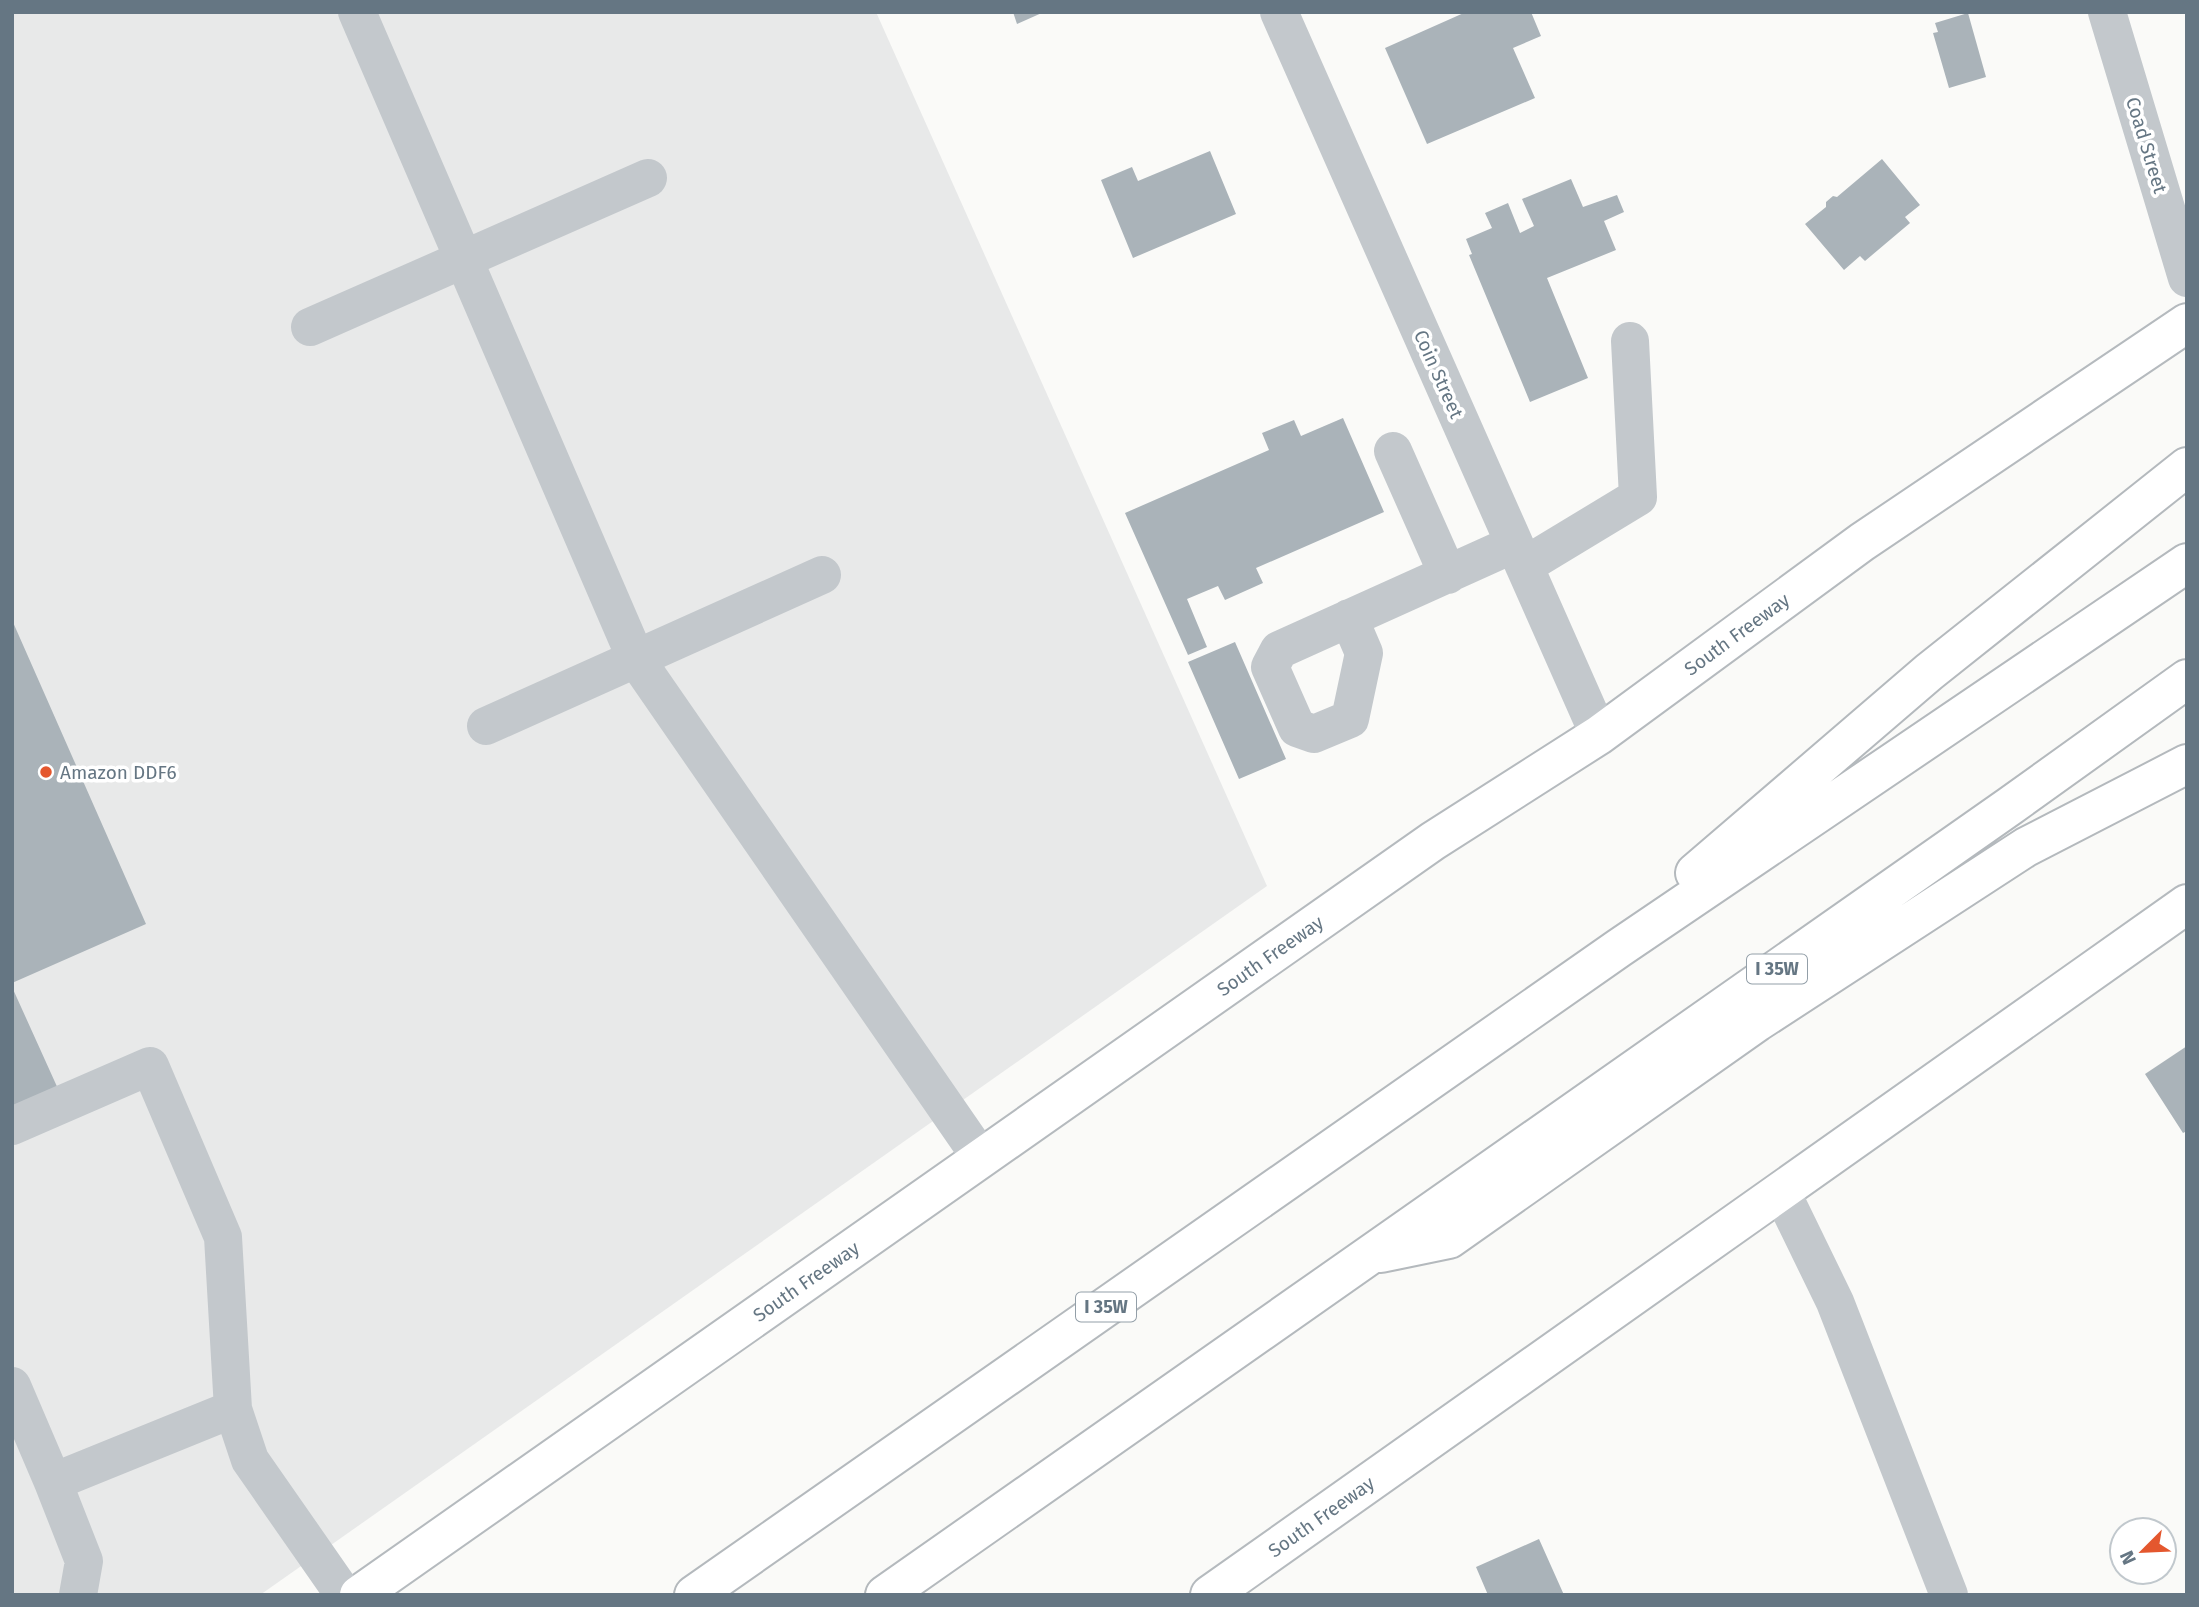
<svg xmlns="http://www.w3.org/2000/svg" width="2199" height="1607" font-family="'Fira Sans',sans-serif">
<rect width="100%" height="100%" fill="#fafaf8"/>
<path fill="#e8e9e9" d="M12 12H876L1267 886 260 1595H12Z"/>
<path fill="#aab3b9" d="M1013 12H1044L1017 24Z
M1466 12H1531L1541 36 1513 48 1535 98 1427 144 1385 48Z
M1968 13 1986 77 1949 88 1933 33 1938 32 1935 23Z
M1210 151 1236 214 1133 258 1101 180 1132 167 1138 181Z
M1882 159 1920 205 1905 217 1910 223 1865 261 1860 256 1844 270 1805 224 1826 207V202L1833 196 1837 197Z
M1571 179 1583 207 1617 195 1624 212 1604 221 1616 250 1547 278 1588 378 1530 402 1469 255 1472 254 1466 239 1492 228 1485 213 1508 203 1520 233 1534 226 1522 199Z
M1343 418 1384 512 1256 568 1263 583 1225 600 1218 586 1187 599 1207 647 1188 655 1125 513 1269 450 1262 433 1294 420 1301 436Z
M12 620 146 924 12 983Z
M1235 642 1286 759 1239 779 1188 662Z
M12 987 59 1091 12 1112Z
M2187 1046V1131L2183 1133 2145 1074Z
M1539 1539 1564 1595H1488L1476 1567Z"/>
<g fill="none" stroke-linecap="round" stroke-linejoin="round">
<defs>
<g id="major">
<path id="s1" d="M359 1595 1433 841 1599 735 1862 542 2187 323"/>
<path id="s2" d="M1210 1595 2187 904"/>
</g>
<path id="highway" d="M1695 873 1929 672 2187 467
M1381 1253 1449 1239 1757 1022 2026 847 2187 764
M694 1595 1619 948 2187 563
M885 1595 2010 806 2187 679"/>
</defs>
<use href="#major" stroke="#b5babe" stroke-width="42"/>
<use href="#highway" stroke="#b4b9bd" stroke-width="42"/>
<path stroke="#c3c8cc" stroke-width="38" d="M357 12 636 659 981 1158
M1279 12 1599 735
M2107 12 2187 278
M310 327 648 178
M1393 451 1448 575
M1524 566 1638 497 1630 341
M1349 618 1364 653 1350 719 1314 734 1297 728 1270 667 1279 650 1514 544
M486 726 822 575
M12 1126 150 1066 223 1237 233 1409 250 1460 344 1595
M1781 1191 1835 1302 1949 1595
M12 1386 53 1482 233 1409
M53 1482 84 1561 78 1595"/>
<use href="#major" stroke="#fff" stroke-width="38"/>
<use href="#highway" stroke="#fff" stroke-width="38"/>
</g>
<circle fill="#e4572e" stroke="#fff" stroke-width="2.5" cx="46" cy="772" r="7"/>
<g text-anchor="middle" stroke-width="7" stroke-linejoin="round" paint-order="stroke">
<g fill="#fff" stroke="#939fa8" stroke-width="2">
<rect x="1747" y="954.5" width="60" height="29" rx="5"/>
<rect x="1076" y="1292.5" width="60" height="29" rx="5"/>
</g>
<g font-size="18" font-weight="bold" fill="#657683">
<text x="1777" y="975">I 35W</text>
<text x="1106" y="1313">I 35W</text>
</g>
<g font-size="19" fill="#657683" stroke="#fff">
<text transform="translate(2147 145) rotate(73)" y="7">Coad Street</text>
<text transform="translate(1439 374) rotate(66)" y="7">Coin Street</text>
<text dy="7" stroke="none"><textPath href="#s1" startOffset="1680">South Freeway</textPath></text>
<text dy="7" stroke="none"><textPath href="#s1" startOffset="1113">South Freeway</textPath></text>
<text dy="7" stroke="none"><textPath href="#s1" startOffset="546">South Freeway</textPath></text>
<text dy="7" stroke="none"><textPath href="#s2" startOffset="136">South Freeway</textPath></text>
</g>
<g font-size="19" fill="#657683" stroke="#fff" text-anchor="start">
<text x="60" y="779">Amazon DDF6</text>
</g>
</g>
<rect width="2199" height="1607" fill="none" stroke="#657683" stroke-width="28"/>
<g transform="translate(2143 1551) rotate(246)"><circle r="33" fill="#ffffff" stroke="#c1c8cd" stroke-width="2"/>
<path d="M0-5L12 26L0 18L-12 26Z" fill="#e4572e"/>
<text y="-10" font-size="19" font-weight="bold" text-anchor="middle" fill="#657683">N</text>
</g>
</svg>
